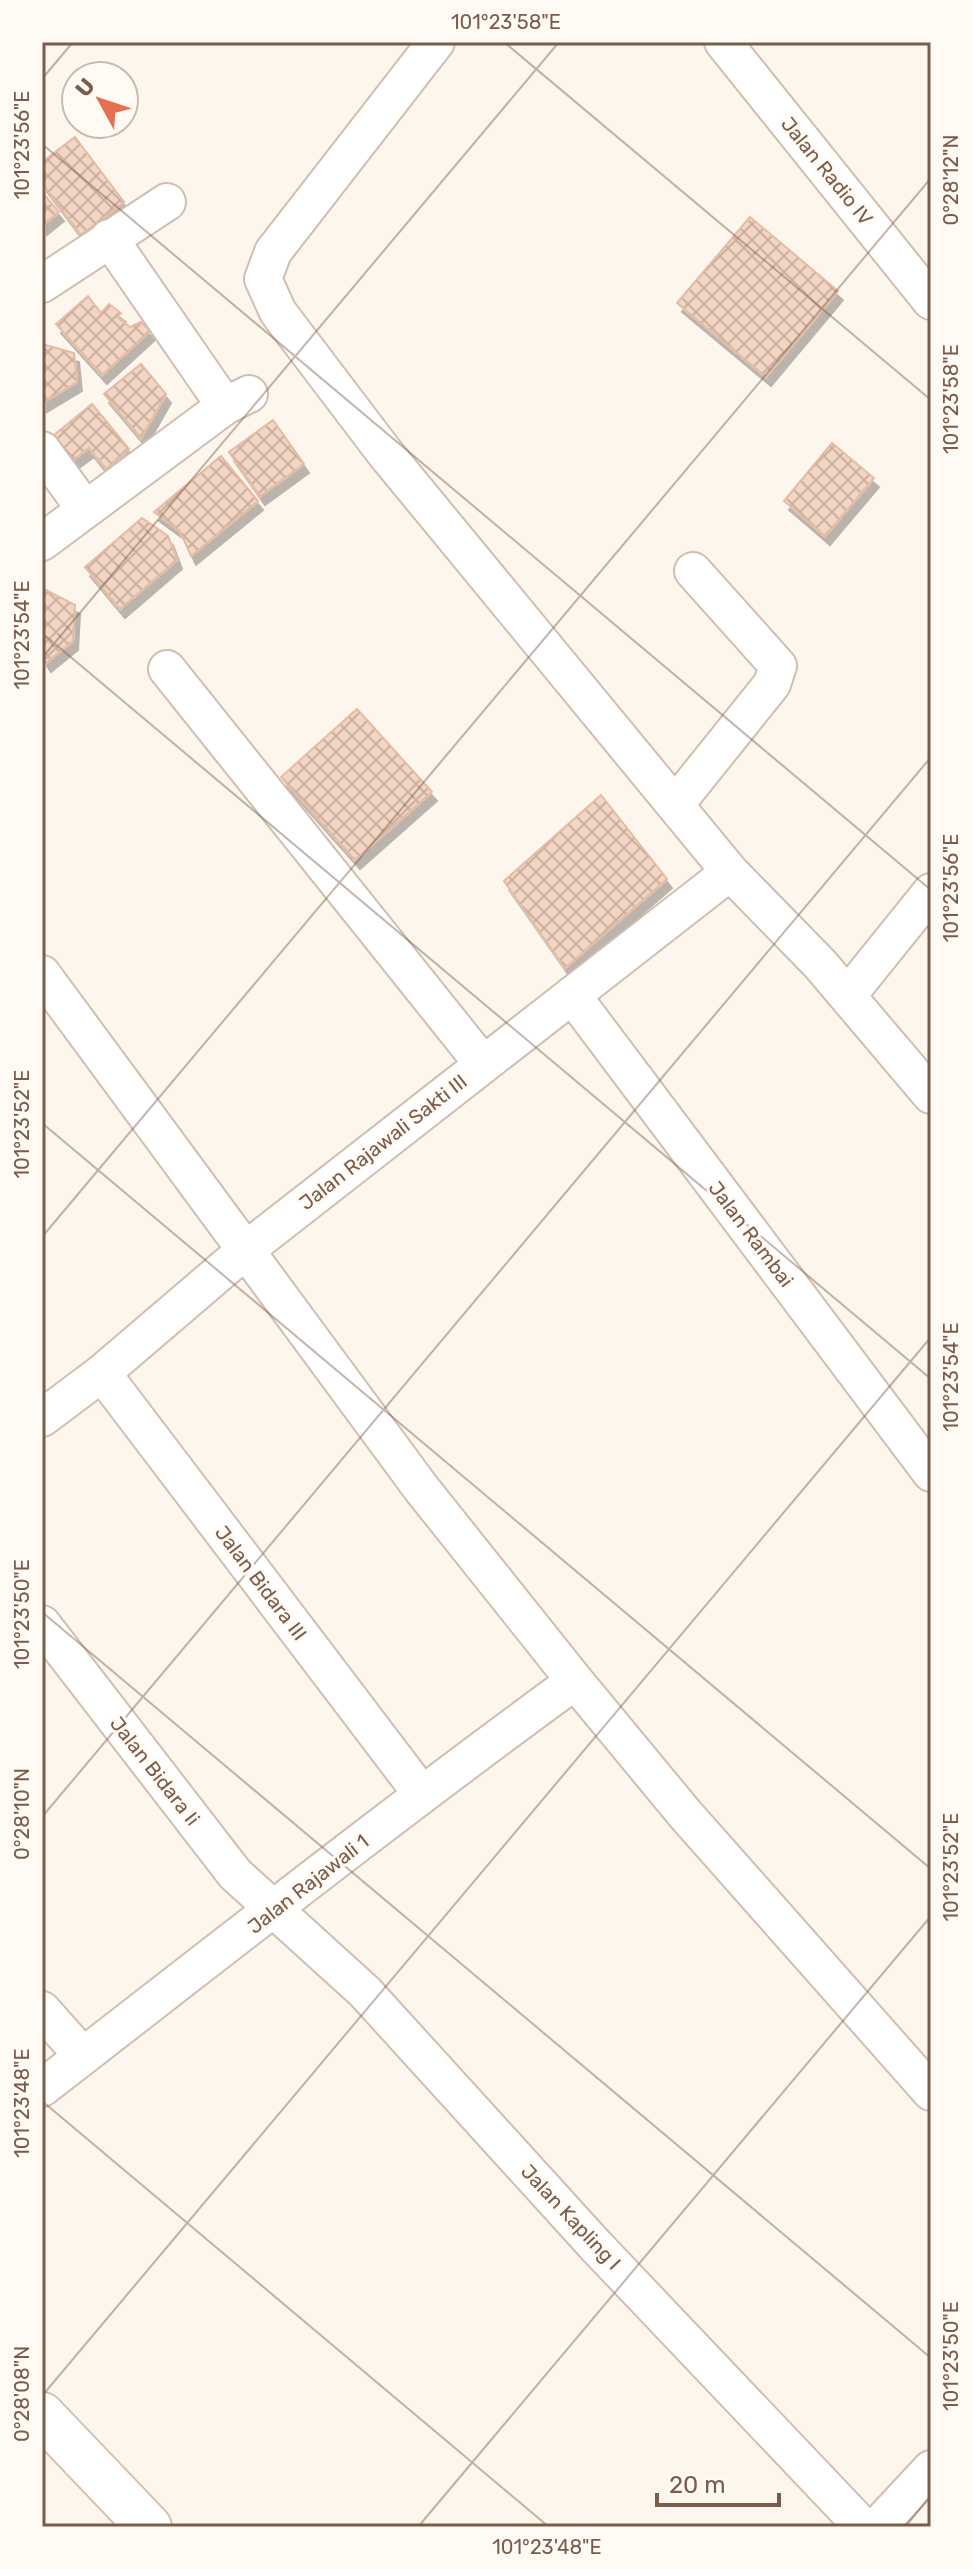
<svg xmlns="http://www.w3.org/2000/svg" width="973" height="2569" font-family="Rubik,sans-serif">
<defs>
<pattern id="building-cross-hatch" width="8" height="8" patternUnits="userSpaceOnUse" patternTransform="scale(2)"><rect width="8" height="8" fill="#f3d5c3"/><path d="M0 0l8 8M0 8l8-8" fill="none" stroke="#cab0a1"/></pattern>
<filter id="shadow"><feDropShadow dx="5" dy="9" stdDeviation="0" flood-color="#0004"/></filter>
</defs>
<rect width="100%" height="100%" fill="#fdf6ec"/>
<path fill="url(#building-cross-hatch)" stroke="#e6bba3" stroke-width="2" filter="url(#shadow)" d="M75 137 124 202 81 235 42 183V162Z
M42 192 59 212 42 226Z
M750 217 838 291 766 377 677 303Z
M88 296 101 313 109 304 121 313 117 317 130 327 141 322 150 331 102 375 56 324Z
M42 344 74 353 77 382 42 403Z
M141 364 166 394 141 438 104 394Z
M92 404 129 449 106 469 89 448 73 460 53 436Z
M273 420 304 464 260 496 229 452Z
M832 443 874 478 825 536 784 501Z
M221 456 258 501 191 556 180 531 154 512Z
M142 518 168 536 177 560 120 609 85 567Z
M42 588 75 605 73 641 46 663 42 657Z
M357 709 432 792 355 860 281 777Z
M601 795 667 879 565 968 504 881Z"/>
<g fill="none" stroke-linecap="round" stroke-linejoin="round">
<defs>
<path id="street" d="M436 42 273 252 263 279 278 312 385 453 730 872 820 964 931 1095
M723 42 931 301
M109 238 225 406
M42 284 167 202
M42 450 85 509
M42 542 225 406 249 394
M167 669 483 1064
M675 805 772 684 778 666 693 571
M42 974 421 1488 575 1681 685 1814 931 2092
M572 995 931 1473
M848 995 931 892
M102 1373 421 1793
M42 1418 102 1373 247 1249 730 872
M42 1624 235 1874 365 1992 595 2245 863 2527
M42 2010 83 2056
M42 2088C219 1951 394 1813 575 1681
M877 2527 931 2469"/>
<path id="secondary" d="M42 2415 149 2527"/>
</defs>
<use href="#street" stroke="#d1beb0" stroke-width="40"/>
<use href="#secondary" stroke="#d6c0b0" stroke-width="48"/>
<use href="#street" stroke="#fff" stroke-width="36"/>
<use href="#secondary" stroke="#fff" stroke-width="44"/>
</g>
<path fill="none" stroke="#7a5c4d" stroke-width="2" stroke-opacity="0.45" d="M504 42 931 400M42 79 73 42M42 144 931 890M42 633 931 1379M42 658 559 42M42 1123 931 1869M42 1237 931 178M42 1612 931 2358M42 1817 931 757M42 2101 549 2527M42 2396 931 1337M418 2527 931 1916M905 2527 931 2495"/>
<g text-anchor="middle" stroke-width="6" stroke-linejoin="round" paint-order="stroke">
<g font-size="20" fill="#7a5c4d" stroke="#fffaf3">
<text transform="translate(827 171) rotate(51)" y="7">Jalan Radio IV</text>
<text transform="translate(383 1142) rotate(-38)" y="7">Jalan Rajawali Sakti III</text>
<text transform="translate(751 1234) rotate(53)" y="7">Jalan Rambai</text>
<text transform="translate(261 1583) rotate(53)" y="7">Jalan Bidara III</text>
<text transform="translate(155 1771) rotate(52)" y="7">Jalan Bidara Ii</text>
<text transform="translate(308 1884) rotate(-38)" y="7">Jalan Rajawali 1</text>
<text transform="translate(571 2217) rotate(47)" y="7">Jalan Kapling I</text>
</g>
</g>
<rect width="973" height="2569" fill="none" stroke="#fffaf3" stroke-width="88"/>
<g transform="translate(100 100) rotate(310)"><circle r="38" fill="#fffaf3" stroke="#cabbb1" stroke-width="2"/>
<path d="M0-6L14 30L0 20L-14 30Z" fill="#e76f51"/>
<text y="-12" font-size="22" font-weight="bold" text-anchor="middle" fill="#7a5c4d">U</text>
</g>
<path d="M657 2493v12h122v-12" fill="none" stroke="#7a5c4d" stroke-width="4"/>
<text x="669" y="2493" font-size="24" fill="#7a5c4d" stroke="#fffaf3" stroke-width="6" paint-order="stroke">20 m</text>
<rect x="44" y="44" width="885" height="2481" fill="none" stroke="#7a5c4d" stroke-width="3"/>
<g font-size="20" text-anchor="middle" fill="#7a5c4d">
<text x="506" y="29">101°23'58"E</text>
<text transform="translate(22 145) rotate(-90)" y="7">101°23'56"E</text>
<text transform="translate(951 180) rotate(-90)" y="7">0°28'12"N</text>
<text transform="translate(951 399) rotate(-90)" y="7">101°23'58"E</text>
<text transform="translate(22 635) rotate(-90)" y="7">101°23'54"E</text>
<text transform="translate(951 888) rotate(-90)" y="7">101°23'56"E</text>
<text transform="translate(22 1124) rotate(-90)" y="7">101°23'52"E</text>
<text transform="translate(951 1377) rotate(-90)" y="7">101°23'54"E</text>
<text transform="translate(22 1614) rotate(-90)" y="7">101°23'50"E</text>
<text transform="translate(22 1814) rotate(-90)" y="7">0°28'10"N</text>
<text transform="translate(951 1867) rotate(-90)" y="7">101°23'52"E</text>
<text transform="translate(22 2103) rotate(-90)" y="7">101°23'48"E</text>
<text transform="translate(951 2356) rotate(-90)" y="7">101°23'50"E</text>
<text transform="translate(22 2394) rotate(-90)" y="7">0°28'08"N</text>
<text x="547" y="2554">101°23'48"E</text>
</g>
</svg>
